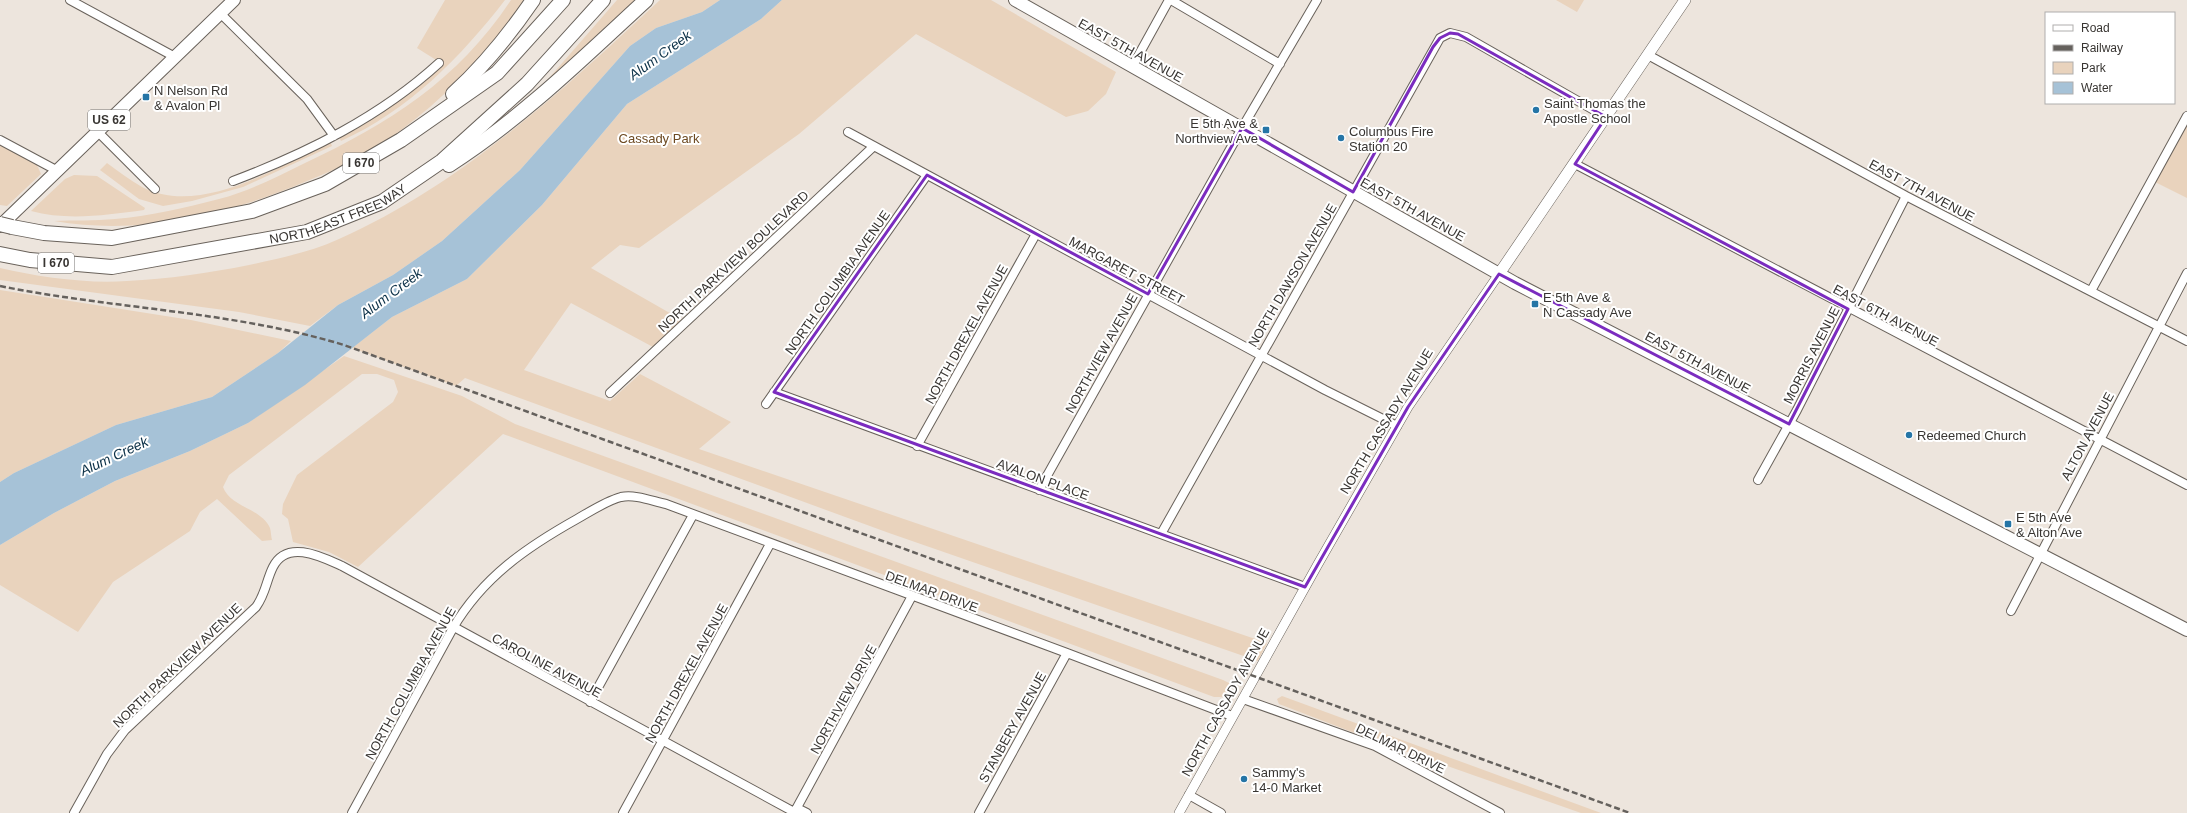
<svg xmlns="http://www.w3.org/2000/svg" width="2187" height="813" font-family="Helvetica,sans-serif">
<rect width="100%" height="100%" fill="#ede5dd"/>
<path fill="#e9d3bd" d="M445 0H505C461 57 408 111 341 141L339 137 441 63 417 48Z
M511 0H524C492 50 447 96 400 131 371 153 340 168 307 181 227 215 141 236 54 221 74 220 95 221 115 219 149 216 185 208 219 199 249 191 277 177 305 163 390 123 458 80 511 0Z
M617 0H637L552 80 550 77Z
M660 0H720L702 12 656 28 630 46 520 170 442 241 393 275 338 305 310 326 239 312 0 280V268C39 277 87 284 127 281 168 279 209 273 249 265 280 258 311 252 339 239 461 185 563 90 660 0Z
M782 0H991L1116 72 1106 94 1088 111 1066 117 916 34 799 134 639 248 620 245 591 268 682 320 653 347 571 303 524 370 610 401 640 374 731 422 699 449 1267 643 1258 661 889 533 465 378 456 386 352 348 392 317 467 279 542 205 627 104 761 19Z
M1556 0H1584L1577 12Z
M2187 125V198L2155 182Z
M330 141 332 146 243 187 192 201 163 206 139 199 100 170 107 163C118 171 130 180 142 187 199 217 280 167 330 141Z
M0 145 37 165 41 174 7 206 0 205Z
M74 175 97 176 145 208 144 210C107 215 67 221 31 211L65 179Z
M0 290 191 320 291 341 278 353 212 397 116 425 14 473 0 482Z
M344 356 462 396 515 424 1223 680 1229 683V690L1225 697H1214L503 434 358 567 329 552 293 542 288 519 282 514 283 504 297 475 393 402 398 392 394 380 377 374H362L229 475 223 487C230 507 261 508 270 528 271 531 271 537 272 540L262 541 217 499 200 512 190 531 113 582 78 632 0 585V545L54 513 115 481 190 451 248 423Z
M1282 696 1601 813H1581L1365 737 1279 704 1277 699Z"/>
<path fill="#a6c2d7" d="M720 0H782L761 19 627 104 542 205 467 279 392 317 305 385 248 423 190 451 115 481 54 513 0 545V482L14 473 116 425 212 397 278 353 338 305 393 275 442 241 520 170 630 46 656 28 702 12Z"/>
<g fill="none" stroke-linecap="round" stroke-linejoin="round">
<defs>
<path id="minor" d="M70 0 175 57
M1171 0 1280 64
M220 13 307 99 334 136
M1648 55 1906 196 2187 341
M1132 67 1169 0
M97 131 155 189
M848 132 1325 390 1397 426
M0 140 56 170
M1575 164 2187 485
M233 181C307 153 380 117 439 63
M2091 291 2187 116
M774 392 1305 587
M610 393 874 146
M766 404 927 175
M917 446 1036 234
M1758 480 1797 410 1906 196
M1039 490 1242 128 1317 0
M1161 534 1440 38 1450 33 1466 37 1606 117
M2011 611 2187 273
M1243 699 1375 746 1500 813
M590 702 693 515
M1189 795 1221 813
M797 808 807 813
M74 813 107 754 125 730 256 607C266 593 266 581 273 567 287 539 322 557 342 566L794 812
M352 813 453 628C483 577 527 547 577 519 591 511 606 501 621 497 635 494 652 501 666 504L1067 653 1232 716
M623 813 770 544
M794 813 912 596
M979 813 1067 653"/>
<path id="tertiary" d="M1179 813 1318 564 1408 407 1499 274"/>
<path id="secondary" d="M1499 274 1685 0"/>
<path id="primary" d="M1015 0 1515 283 2187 630
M0 226 234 0"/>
<g id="motorway">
<path d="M453 94C484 66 509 35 533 0"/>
<path d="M449 165C521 119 583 58 646 0"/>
<path d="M12 227 44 233 112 238 252 211 325 184 401 140 497 73 563 0"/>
<path id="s1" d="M0 254 30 260 112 267 307 232 382 202 442 161 527 84 603 0"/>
</g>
</defs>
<use href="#minor" stroke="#69625b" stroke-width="10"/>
<use href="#tertiary" stroke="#69625b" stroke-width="10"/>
<use href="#secondary" stroke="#69625b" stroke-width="12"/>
<use href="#primary" stroke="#69625b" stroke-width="14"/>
<use href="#motorway" stroke="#69625b" stroke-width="16"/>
<use href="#minor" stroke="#fff" stroke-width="8"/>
<use href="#tertiary" stroke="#fff" stroke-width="9"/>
<use href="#secondary" stroke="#fff" stroke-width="11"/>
<use href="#primary" stroke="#fff" stroke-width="12"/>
<use href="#motorway" stroke="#fff" stroke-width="14"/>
<path stroke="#65615d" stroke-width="2.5" stroke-dasharray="6 3" stroke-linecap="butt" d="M0 286C114 309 232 311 344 345L1630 813"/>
<defs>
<path id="motorway-bridge" d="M0 224 12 227"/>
</defs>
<use href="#motorway-bridge" stroke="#69625b" stroke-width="16" stroke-linecap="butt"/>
<use href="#motorway-bridge" stroke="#fff" stroke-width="14"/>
</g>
<path fill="none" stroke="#7b2cbf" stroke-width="3" stroke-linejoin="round" d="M1450 33 1458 34 1606 117 1575 164 1848 309 1789 424 1499 274 1408 407 1305 587 774 392 927 175 1148 294 1242 128 1353 192 1433 47 1440 38Z"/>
<g fill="#2575a6" stroke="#fff" stroke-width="1.5">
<rect x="142" y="93" width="8" height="8" rx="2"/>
<circle cx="1536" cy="110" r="4"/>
<rect x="1262" y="126" width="8" height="8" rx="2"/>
<circle cx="1341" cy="138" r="4"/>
<rect x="1531" y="300" width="8" height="8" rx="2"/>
<circle cx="1909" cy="435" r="4"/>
<rect x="2004" y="520" width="8" height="8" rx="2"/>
<circle cx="1244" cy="779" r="4"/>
</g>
<g text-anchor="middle" stroke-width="4" stroke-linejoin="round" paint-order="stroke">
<g fill="#fff" stroke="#747270" stroke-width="1">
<rect x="88" y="110" width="42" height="20" rx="3"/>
<rect x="343" y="153" width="36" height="20" rx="3"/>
<rect x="38" y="253" width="36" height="20" rx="3"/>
</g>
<g font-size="12" font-weight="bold" fill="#383532">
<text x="109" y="124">US 62</text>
<text x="361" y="167">I 670</text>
<text x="56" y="267">I 670</text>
</g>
<g font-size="13" fill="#383532" stroke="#fff">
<text transform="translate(1131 50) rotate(29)" y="5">EAST 5TH AVENUE</text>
<text transform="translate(1922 190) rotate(28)" y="5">EAST 7TH AVENUE</text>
<text transform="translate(1413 209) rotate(29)" y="5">EAST 5TH AVENUE</text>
<text dy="5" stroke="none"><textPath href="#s1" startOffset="346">NORTHEAST FREEWAY</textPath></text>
<text transform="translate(733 261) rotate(-43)" y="5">NORTH PARKVIEW BOULEVARD</text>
<text transform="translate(1127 270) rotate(28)" y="5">MARGARET STREET</text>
<text transform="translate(1292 275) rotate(-60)" y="5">NORTH DAWSON AVENUE</text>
<text transform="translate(837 282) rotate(-55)" y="5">NORTH COLUMBIA AVENUE</text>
<text transform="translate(1886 315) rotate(28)" y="5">EAST 6TH AVENUE</text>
<text transform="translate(966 334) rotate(-61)" y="5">NORTH DREXEL AVENUE</text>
<text transform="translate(1101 353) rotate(-61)" y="5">NORTHVIEW AVENUE</text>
<text transform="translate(1811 355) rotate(-63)" y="5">MORRIS AVENUE</text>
<text transform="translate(1698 362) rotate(28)" y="5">EAST 5TH AVENUE</text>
<text transform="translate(1386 421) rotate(-59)" y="5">NORTH CASSADY AVENUE</text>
<text transform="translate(2087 436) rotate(-62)" y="5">ALTON AVENUE</text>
<text transform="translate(1043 479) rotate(20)" y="5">AVALON PLACE</text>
<text transform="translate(932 591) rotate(20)" y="5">DELMAR DRIVE</text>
<text transform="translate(177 665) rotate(-44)" y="5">NORTH PARKVIEW AVENUE</text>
<text transform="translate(547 665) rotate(28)" y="5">CAROLINE AVENUE</text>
<text transform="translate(686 673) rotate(-61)" y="5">NORTH DREXEL AVENUE</text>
<text transform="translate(410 683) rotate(-61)" y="5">NORTH COLUMBIA AVENUE</text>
<text transform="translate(843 699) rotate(-61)" y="5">NORTHVIEW DRIVE</text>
<text transform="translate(1225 702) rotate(-61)" y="5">NORTH CASSADY AVENUE</text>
<text transform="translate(1012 727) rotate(-61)" y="5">STANBERY AVENUE</text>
<text transform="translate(1401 748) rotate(26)" y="5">DELMAR DRIVE</text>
</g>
<g font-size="13" fill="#383532" stroke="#fff" text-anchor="start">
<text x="154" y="95">N Nelson Rd<tspan x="154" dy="15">&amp; Avalon Pl</tspan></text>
<text x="1544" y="108">Saint Thomas the<tspan x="1544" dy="15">Apostle School</tspan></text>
<text x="1258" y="128" text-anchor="end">E 5th Ave &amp;<tspan x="1258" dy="15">Northview Ave</tspan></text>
<text x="1349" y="136">Columbus Fire<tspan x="1349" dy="15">Station 20</tspan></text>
<text x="1543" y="302">E 5th Ave &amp;<tspan x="1543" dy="15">N Cassady Ave</tspan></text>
<text x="1917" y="440">Redeemed Church</text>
<text x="2016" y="522">E 5th Ave<tspan x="2016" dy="15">&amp; Alton Ave</tspan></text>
<text x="1252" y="777">Sammy's<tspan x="1252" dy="15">14-0 Market</tspan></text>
</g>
<g font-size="13" fill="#6d4a22" stroke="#fff">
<text x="659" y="143">Cassady Park</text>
</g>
<g font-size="14" font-style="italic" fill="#0b3047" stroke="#fff">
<text transform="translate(660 55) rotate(-36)" y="5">Alum Creek</text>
<text transform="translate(391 293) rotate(-37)" y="5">Alum Creek</text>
<text transform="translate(114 456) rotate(-25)" y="5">Alum Creek</text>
</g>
</g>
<rect x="2045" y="12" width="130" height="92" fill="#ffffff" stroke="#afaead"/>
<rect x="2053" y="25" width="20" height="6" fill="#ffffff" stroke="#afaead"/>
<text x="2081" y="32" font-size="12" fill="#383532">Road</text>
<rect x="2053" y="45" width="20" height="6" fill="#65615d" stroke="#afaead"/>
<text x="2081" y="52" font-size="12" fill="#383532">Railway</text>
<rect x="2053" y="62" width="20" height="12" fill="#e9d3bd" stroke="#afaead"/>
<text x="2081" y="72" font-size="12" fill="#383532">Park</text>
<rect x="2053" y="82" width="20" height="12" fill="#a6c2d7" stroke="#afaead"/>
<text x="2081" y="92" font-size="12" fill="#383532">Water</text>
</svg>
